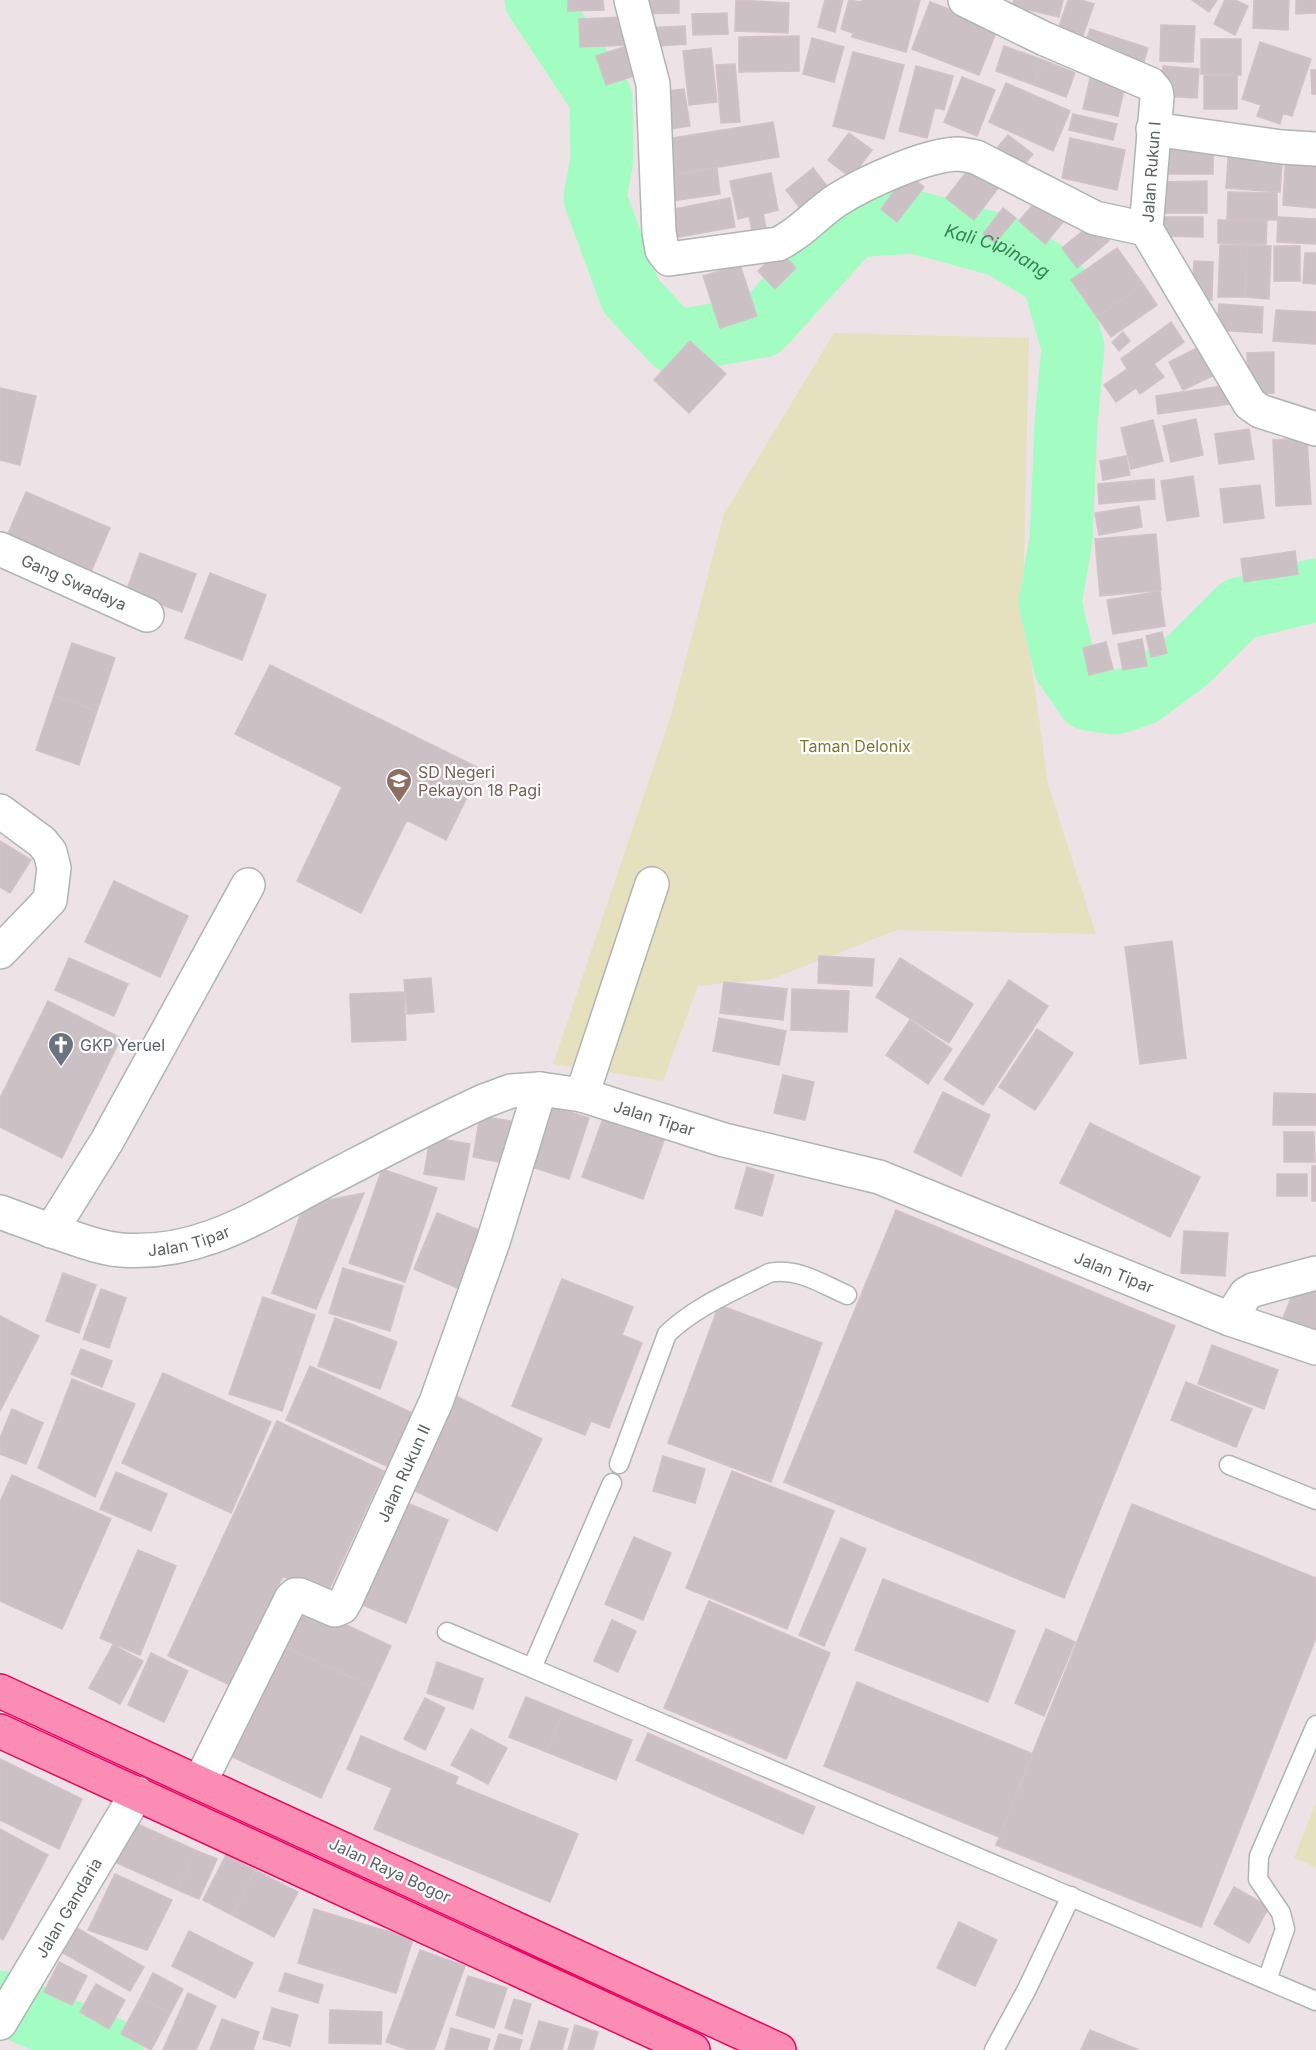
<svg xmlns="http://www.w3.org/2000/svg" width="1316" height="2050" font-family="Inter,sans-serif">
<rect width="100%" height="100%" fill="#ede3e6"/>
<path fill="#e5e1bf" d="M834 333 1029 338 1023 603 1048 784 1096 934 897 930 772 979 698 986 663 1081 553 1064 671 715 724 514Z
M1316 1802V1867L1294 1858Z"/>
<g fill="none" stroke-linecap="round" stroke-linejoin="round">
<g stroke="#a3fdc2" stroke-width="63">
<path id="s1" d="M536 0 601 98 602 159 595 198 631 296 674 342 762 326 853 226 915 222 1002 246 1053 277 1073 347 1066 423 1061 540 1050 603 1065 666 1088 699 1115 703 1142 694 1189 659 1239 609 1316 590"/>
<path d="M0 2002 112 2050"/>
</g>
</g>
<path fill="#cbc1c5" stroke="#d2c1c8" stroke-width="1.5" d="M568 0H603L604 10 568 11Z
M638 0H679V13L639 14Z
M736 0 789 3 788 33 735 31Z
M825 0H843L835 32 818 27Z
M849 0 861 2 862 0H920L906 52 852 37 853 33 841 29Z
M1014 0H1063L1059 17 1012 6Z
M1068 0H1081L1094 4 1081 41 1057 32Z
M1192 0H1217L1209 12Z
M1225 0H1235L1248 6 1235 35 1214 24Z
M1254 0H1289L1288 30 1253 28Z
M1296 0H1316V13L1296 14Z
M930 2 998 28 979 75 912 49Z
M727 13 728 34 693 35 692 14Z
M625 17 626 45 580 47 579 19Z
M1161 25 1195 26 1193 62 1160 61Z
M685 26 686 44 645 47 644 28Z
M1090 29 1148 48 1141 71 1083 51Z
M799 36V71L739 72V37Z
M812 38 844 47 834 82 803 74Z
M1201 39H1241V75L1201 74Z
M1260 42 1311 59 1292 116 1283 113 1280 124 1257 116 1261 105 1242 99Z
M627 46 637 75 606 85 596 56Z
M1004 46 1043 60 1034 85 996 71Z
M711 48 717 102 689 105 683 51Z
M853 52 904 65 884 139 833 126Z
M1043 60 1075 73 1066 97 1034 85Z
M735 64 740 122 721 123 716 65Z
M916 66 953 76 944 110 935 107 927 138 899 131Z
M1163 66 1199 69 1197 98 1161 96Z
M1311 70H1316V94H1312Z
M1091 74 1126 81 1118 116 1083 109Z
M1204 75H1237V109H1204Z
M962 77 995 90 977 136 944 122Z
M1006 83 1070 111 1053 151 989 122Z
M684 89 690 126 665 130 660 92Z
M1073 114 1117 124 1113 140 1069 130Z
M773 122 779 157 665 176 660 140Z
M849 133 872 150 851 178 828 160Z
M1008 135 1033 154 1022 167 997 148Z
M1070 138 1125 150 1117 190 1062 178Z
M1229 144 1283 149 1280 192 1226 188Z
M1158 147H1213V174H1159Z
M1286 150 1316 152V208L1283 205Z
M971 166 999 187 974 220 946 198Z
M717 168 720 194 665 202 661 177Z
M813 168 827 186 799 207 786 190Z
M771 173 778 210 763 214 766 227 752 230 749 216 738 219 730 181Z
M907 174 924 187 897 222 881 209Z
M1207 181V213H1162V182Z
M1228 192 1277 193V220L1227 219Z
M730 198 735 227 669 239 664 211Z
M1037 200 1063 222 1045 244 1019 221Z
M1003 208 1016 218 995 243 983 234Z
M1155 217H1203V237L1155 236Z
M1278 217 1316 219V244L1277 242Z
M1218 220 1267 221 1266 244 1218 243Z
M1094 222 1109 241 1077 268 1062 248Z
M1220 245H1247L1245 297H1218Z
M1247 245 1271 246 1269 299 1245 297Z
M1274 246H1300V281H1274Z
M1117 248 1143 284 1097 317 1071 280Z
M779 250 796 268 775 289 758 271Z
M1305 253H1316V284L1303 283Z
M1194 261 1213 262 1212 300 1192 298Z
M740 265 757 316 720 328 703 276Z
M1143 284 1157 305 1111 337 1097 317Z
M1219 304 1263 307 1262 333 1217 330Z
M1276 310 1316 312V344L1273 341Z
M1171 322 1184 342 1154 364 1164 377 1140 394 1136 388 1116 402 1104 385 1127 369 1121 359Z
M1123 332 1130 341 1119 351 1112 342Z
M690 341 726 374 689 413 654 380Z
M1203 345 1217 374 1183 390 1169 362Z
M1274 352V393L1248 394 1247 353Z
M1228 385 1230 404 1158 414 1156 396Z
M0 388 36 396 20 465 0 460Z
M1196 419 1203 455 1171 462 1163 426Z
M1153 420 1163 461 1131 469 1121 428Z
M1249 429 1254 459 1219 464 1215 434Z
M1307 438 1311 504 1276 506 1273 440Z
M1126 456 1130 475 1103 480 1100 461Z
M1193 476 1199 516 1167 521 1161 481Z
M1154 479 1155 499 1099 504 1098 484Z
M1260 485 1264 518 1224 523 1220 489Z
M26 492 110 528 90 574 6 538Z
M1139 506 1142 527 1099 535 1095 513Z
M1156 534 1161 590 1100 596 1095 539Z
M1295 551 1298 574 1244 582 1241 559Z
M140 553 196 574 182 612 126 592Z
M210 573 266 595 242 660 185 638Z
M1160 591 1165 626 1113 634 1107 600Z
M1162 632 1167 653 1151 657 1146 636Z
M1142 639 1147 666 1123 670 1118 644Z
M1106 642 1113 669 1089 675 1083 648Z
M72 643 115 658 97 711 54 696Z
M270 665 481 769 446 840 407 820 361 913 297 881 342 787 235 734Z
M54 696 97 711 79 765 36 750Z
M0 841 31 860 10 893 0 887Z
M114 881 188 916 160 977 85 942Z
M1172 941 1186 1058 1140 1064 1125 947Z
M819 956 874 959 872 986 818 983Z
M69 958 128 984 114 1016 55 990Z
M900 958 973 1004 949 1043 876 997Z
M431 978 434 1012 407 1014 404 980Z
M1009 980 1048 1006 983 1105 944 1079Z
M724 982 787 989 783 1020 720 1013Z
M792 989 849 991 847 1032 791 1030Z
M404 992 406 1040 352 1042 350 994Z
M48 1001 121 1038 62 1158 0 1127V1098Z
M719 1018 786 1031 779 1065 713 1051Z
M910 1020 952 1049 928 1084 886 1055Z
M1037 1029 1073 1053 1035 1110 999 1087Z
M783 1075 814 1082 805 1120 774 1113Z
M943 1092 990 1115 961 1176 914 1152Z
M1274 1093 1316 1094V1125H1273Z
M545 1104 589 1118 569 1179 526 1165Z
M605 1113 666 1135 643 1199 582 1177Z
M480 1116 521 1123 514 1165 473 1157Z
M1090 1123 1200 1177 1170 1237 1060 1183Z
M1284 1132H1314L1315 1162H1284Z
M430 1137 470 1144 464 1180 424 1174Z
M1312 1166H1316V1201H1312Z
M747 1167 774 1175 762 1216 735 1208Z
M382 1169 437 1188 405 1282 349 1263Z
M1277 1174H1307V1196H1277Z
M364 1193 316 1309 272 1293 304 1205Z
M896 1210 1175 1326 1064 1598 784 1482Z
M437 1213 491 1235 466 1292 414 1269Z
M1184 1231 1228 1233 1225 1276 1181 1273Z
M343 1268 403 1286 390 1331 329 1313Z
M63 1273 96 1285 79 1333 46 1321Z
M562 1279 633 1307 622 1335 642 1343 609 1428 591 1421 585 1435 512 1406Z
M1296 1285 1316 1293V1343L1279 1328Z
M101 1289 126 1298 109 1348 83 1339Z
M263 1297 315 1315 282 1411 229 1394Z
M719 1305 822 1343 771 1482 668 1443Z
M0 1316 39 1336 0 1411Z
M335 1318 397 1342 380 1389 318 1366Z
M1212 1345 1278 1370 1264 1409 1198 1384Z
M81 1349 112 1361 102 1387 71 1374Z
M310 1366 415 1414 391 1468 286 1420Z
M163 1373 271 1422 231 1513 122 1463Z
M72 1379 135 1404 95 1497 38 1468Z
M1186 1382 1252 1409 1236 1447 1171 1420Z
M454 1395 542 1439 497 1531 409 1488Z
M12 1409 43 1423 26 1464 0 1454V1438Z
M277 1421 384 1471 326 1596 283 1576 232 1686 168 1656Z
M663 1456 705 1469 695 1503 653 1491Z
M732 1471 834 1511 787 1629 686 1588Z
M116 1472 167 1494 151 1531 100 1509Z
M12 1475 111 1519 62 1629 0 1601V1502Z
M400 1500 448 1520 406 1623 358 1603Z
M1132 1504 1316 1578V1638L1201 1927 996 1845Z
M634 1537 671 1553 643 1620 605 1604Z
M841 1538 866 1549 824 1646 799 1635Z
M138 1550 176 1566 140 1655 100 1638Z
M883 1579 1015 1631 988 1702 855 1650Z
M292 1599 391 1646 372 1687 273 1641Z
M709 1601 830 1653 786 1759 664 1708Z
M612 1620 636 1631 618 1672 594 1661Z
M1046 1629 1075 1642 1044 1716 1015 1703Z
M273 1641 372 1687 321 1798 222 1752Z
M113 1645 143 1661 120 1704 89 1688Z
M151 1653 188 1671 164 1722 128 1705Z
M437 1662 483 1679 473 1709 427 1693Z
M857 1682 1033 1754 999 1837 824 1766Z
M526 1697 563 1712 547 1752 509 1737Z
M425 1698 445 1708 425 1750 404 1739Z
M563 1712 632 1740 616 1780 547 1752Z
M471 1729 507 1748 488 1784 451 1765Z
M648 1733 815 1807 803 1834 636 1760Z
M361 1736 458 1777 455 1784 578 1834 550 1902 374 1829 392 1788 347 1769Z
M0 1759 82 1799 59 1849 0 1820Z
M133 1822 195 1850 178 1890 115 1862Z
M0 1829 48 1855 3 1940 0 1938Z
M195 1850 217 1859 199 1899 178 1890Z
M226 1855 255 1870 232 1915 203 1900Z
M255 1870 298 1892 274 1937 232 1915Z
M115 1874 172 1900 147 1950 88 1930Z
M1234 1887 1269 1907 1249 1943 1214 1924Z
M314 1909 413 1939 396 1993 298 1963Z
M959 1922 997 1940 975 1986 937 1968Z
M77 1928 144 1967 130 1991 63 1953Z
M189 1931 253 1963 235 1998 172 1966Z
M420 1950 465 1966 434 2050H409L386 2042Z
M59 1962 87 1976 72 2005 44 1992Z
M153 1973 183 1989 170 2014 141 1997Z
M285 1973 323 1985 318 2003 279 1991Z
M468 1976 507 1988 494 2028 456 2015Z
M96 1984 125 2000 109 2029 80 2012Z
M188 1993 216 2006 196 2050H163Z
M141 1997 170 2014 151 2050 121 2034Z
M514 1999 531 2004 522 2034 505 2028Z
M272 2008 298 2015 290 2046 263 2039Z
M330 2010 382 2012 381 2044 329 2043Z
M222 2019 259 2032 253 2050H210Z
M539 2021 568 2029 562 2050H530Z
M575 2025 598 2032 593 2050H568Z
M451 2028 490 2039 487 2050H445Z
M1090 2030 1139 2050H1081Z
M499 2034 522 2040 519 2050H494Z"/>
<g fill="none" stroke-linecap="round" stroke-linejoin="round">
<defs>
<path id="lane" d="M619 1464 667 1334C696 1306 734 1291 769 1273 797 1267 822 1284 847 1295
M1229 1465 1316 1500
M447 1632 1316 2001
M532 1668 612 1483
M1267 1980 1285 1929 1281 1913 1258 1879 1259 1856 1316 1725
M994 2050 1027 1989 1071 1896"/>
<g id="street">
<path d="M631 0 653 84 659 232 662 250 669 259 778 244C801 233 816 214 837 200 864 183 925 155 957 154 963 154 970 156 976 157L1095 218 1146 229"/>
<path d="M965 0 1045 39 1150 84 1156 91 1157 97 1146 229 1250 404 1260 411 1316 429"/>
<path d="M1153 129 1282 147 1316 149"/>
<path id="s2" d="M0 549 147 615"/>
<path d="M0 811 42 842 50 852 54 868 50 900 0 952"/>
<path d="M582 1095 652 884"/>
<path id="s3" d="M0 1212C27 1222 54 1232 82 1241 94 1245 108 1249 121 1250 199 1256 256 1217 321 1183 375 1155 429 1126 484 1101L511 1091 540 1089 582 1095 724 1140 879 1177 1230 1319 1316 1348"/>
<path d="M51 1231 107 1141 248 885"/>
<path d="M1230 1319 1246 1294 1253 1290 1316 1273"/>
<path id="s4" d="M200 1782 291 1599 295 1595H300L335 1610 342 1607 346 1600 436 1402 493 1242 540 1089"/>
<path id="s5" d="M0 2023 137 1793"/>
</g>
<path id="highway" d="M0 1691 779 2050
M0 1731 693 2050"/>
</defs>
<use href="#lane" stroke="#aeb5b2" stroke-width="21"/>
<use href="#street" stroke="#aeb5b2" stroke-width="36"/>
<use href="#highway" stroke="#eb0562" stroke-width="36"/>
<use href="#lane" stroke="#fff" stroke-width="18"/>
<use href="#street" stroke="#fff" stroke-width="33"/>
<use href="#highway" stroke="#fb8cb3" stroke-width="33"/>
</g>
<defs>
<symbol id="school-pin" viewBox="-11 -11 22 30"><path d="M0 17L-7.5 6A9.5 9.5 0 1 1 7.5 6Z" fill="#8d6e63" stroke="#fff"/><path d="M0-5L7-2L0 1L-7-2ZM-4 1L0 2.5L4 1V4Q0 6-4 4Z" fill="#fff"/></symbol>
<symbol id="church-pin" viewBox="-11 -11 22 30"><path d="M0 17L-7.5 6A9.5 9.5 0 1 1 7.5 6Z" fill="#6b7280" stroke="#fff"/><path d="M-1.2-6h2.4v3.5h3.3v2.4h-3.3V6h-2.4V-.1h-3.3v-2.4h3.3Z" fill="#fff"/></symbol>
</defs>
<g fill-rule="evenodd">
<use href="#school-pin" x="384" y="766" width="30" height="40"/>
<use href="#church-pin" x="46" y="1030" width="30" height="40"/>
</g>
<g text-anchor="middle" stroke-width="4.5" stroke-linejoin="round" paint-order="stroke">
<g font-size="16" fill="#5b635f" stroke="#fff">
<text transform="translate(1151 172) rotate(-86)" y="6">Jalan Rukun I</text>
<text dy="6" stroke="none"><textPath href="#s2" startOffset="81">Gang Swadaya</textPath></text>
<text dy="6" stroke="none"><textPath href="#s3" startOffset="700">Jalan Tipar</textPath></text>
<text dy="6" stroke="none"><textPath href="#s3" startOffset="196">Jalan Tipar</textPath></text>
<text dy="6" stroke="none"><textPath href="#s3" startOffset="1186">Jalan Tipar</textPath></text>
<text dy="6" stroke="none"><textPath href="#s4" startOffset="408">Jalan Rukun II</textPath></text>
<text transform="translate(390 1870) rotate(25)" y="6">Jalan Raya Bogor</text>
<text dy="6" stroke="none"><textPath href="#s5" startOffset="134">Jalan Gandaria</textPath></text>
</g>
<g font-size="16" fill="#7a7733" stroke="#fff">
<text x="855" y="752">Taman Delonix</text>
</g>
<g font-size="16" fill="#785e54" stroke="#fff" text-anchor="start">
<text x="418" y="778">SD Negeri<tspan x="418" dy="18">Pekayon 18 Pagi</tspan></text>
</g>
<g font-size="16" fill="#5b616d" stroke="#fff" text-anchor="start">
<text x="80" y="1051">GKP Yeruel</text>
</g>
<g font-size="18" font-style="italic" fill="#338355" stroke="#fff">
<text dy="6" stroke="none"><textPath href="#s1" startOffset="760">Kali Cipinang</textPath></text>
</g>
</g>
</svg>
